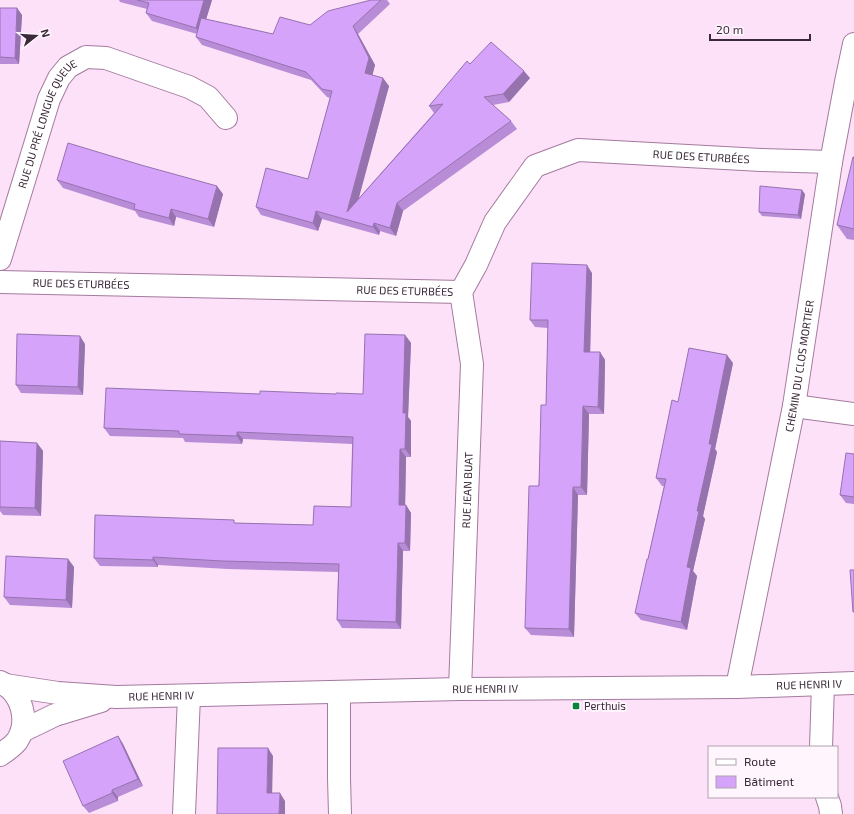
<svg xmlns="http://www.w3.org/2000/svg" width="854" height="814" font-family="'Exo 2',sans-serif">
<rect width="100%" height="100%" fill="#fce1f9"/>
<g fill="none" stroke-linecap="round" stroke-linejoin="round">
<defs>
<g id="minor">
<path id="s1" d="M0 259 49 99 59 78 68 67 86 57 106 58 189 87 208 97 226 118"/>
<path id="s2" d="M0 282 461 292"/>
<path id="s3" d="M461 292 476 265 495 222 535 166 578 150 761 160 831 162"/>
<path d="M794 406 854 414"/>
<path d="M0 682C22 692 30 721 17 741 12 747 6 751 0 755"/>
<path id="s4" d="M5 685 58 693 116 697 460 689 737 687 854 683"/>
<path id="s5" d="M737 687 794 406 831 162 846 82 854 44"/>
<path id="s6" d="M460 689 472 364 461 292"/>
<path d="M339 693V778L340 814"/>
<path d="M22 731 55 715 101 701"/>
<path d="M821 747 823 684"/>
<path d="M827 797 830 806 831 814"/>
<path d="M184 814 189 696"/>
</g>
</defs>
<use href="#minor" stroke="#a47a9f" stroke-width="24"/>
<use href="#minor" stroke="#fff" stroke-width="22"/>
</g>
<path fill="#b88cd7" d="M119 0H212L206 19 273 34 310 25 371 0H387L390 4 358 34 375 65 372 75 389 86 358 199 434 113 429 106 470 64 530 78 509 102 493 105 511 121 517 129 403 211 396 236 380 231 379 235 322 219 318 231 261 215 256 207 308 179 330 98 327 97 311 80 202 45 196 37 197 34 152 21 146 13 147 9 120 2Z
M0 8H17L22 15 19 64H0Z
M854 157V240L847 239 837 225Z
M57 180 223 194 214 227 176 217 174 226 139 217 135 211 63 188Z
M805 194 801 219 762 216 759 212Z
M592 273 590 352H600L605 360 604 414H589L587 495H578L574 637 531 635 525 628 546 405 548 328 535 327 530 320Z
M405 335 411 343 408 417 411 421V457H406L405 505H406L411 513 410 551H403L401 629 342 628 337 620 338 572 228 569 158 565V567L100 566 94 558 236 523 313 525 351 507 352 444 243 439 242 444 185 442 183 438 110 436 104 428 260 394H363Z
M85 344 83 395 21 393 16 385Z
M733 363 715 449 717 452 703 516 705 519 693 571 697 576 687 630 641 620 635 613 648 559 664 486H662L656 478 678 402Z
M0 441 37 443 43 451 41 516 3 515 0 511Z
M854 454V504L846 503 840 495Z
M68 559 74 567 72 608 10 605 4 597Z
M118 736 123 744 143 786 118 797V801L89 813 83 806Z"/>
<path fill="#9672af" d="M204 0H212L201 36 196 28Z
M17 8 22 15 19 64 15 58Z
M353 26 358 34 375 65 371 81 365 73Z
M524 71 530 78 509 102 503 94Z
M383 78 389 86 353 220 347 212Z
M217 186 223 194 214 227 208 219Z
M802 190 805 194 801 219 798 215Z
M397 203 403 211 396 236 390 228Z
M171 209 176 217 174 226 169 218Z
M316 211 322 219 318 231 313 223Z
M374 223 380 231 379 235 373 227Z
M587 265 592 273 590 360 584 352Z
M405 335 411 343 408 417 411 421V457L405 449 403 413Z
M80 336 85 344 83 395 78 387Z
M600 352 605 360 604 414 598 407Z
M727 355 733 363 715 449 717 452 703 516 705 519 693 571 697 576 687 630 681 622 687 567 709 444Z
M583 406 589 414 587 495 581 487Z
M237 432 243 439 242 444 237 436Z
M37 443 43 451 41 516 35 508Z
M400 449 406 457 405 513 399 505Z
M573 487 578 495 574 637 569 629Z
M406 505 411 513 410 551 405 543Z
M398 543 403 551 401 629 396 622Z
M153 557 158 565V567L153 560Z
M68 559 74 567 72 608 66 600Z
M118 736 123 744 143 786 138 779Z
M268 748 273 756 272 800 267 793Z
M112 790 118 797V801L112 793Z
M280 793 285 801V814H279Z"/>
<path fill="#d6a3fa" stroke="#9672af" d="M137 0H204L196 28 146 13 149 3Z
M371 0H381L353 26 369 58 365 73 383 78 347 212 443 104 429 106 467 61 470 64 491 42 524 71 503 94 484 97 511 121 397 203 390 228 374 223 373 227 316 211 313 223 256 207 266 168 308 179 332 91 322 89 306 72 196 37 201 18 273 34 280 17 310 25 328 11Z
M0 8H17L15 58 0 57Z
M68 143 141 165 217 186 208 219 171 209 169 218 134 209 135 204 57 180Z
M853 157H854V229L837 225Z
M760 186 802 190 798 215 759 212Z
M532 263 587 265 584 352H600L598 407 583 406 581 487H573L569 629 525 628 529 486H539L541 405H546L548 320H530Z
M17 334 80 336 78 387 16 385Z
M365 334 405 335 403 413H406L405 449H400L399 505H406L405 543H398L396 622 337 620 339 564 222 561 153 557V560L94 558 95 515 234 520V523L313 525 314 506 351 507 353 437 237 432V436L179 434V431L104 428 106 388 260 394V391L336 394V393L363 394Z
M689 348 727 355 709 444H712L697 511H699L687 567 691 568 681 622 635 613 647 559H648L666 479 656 478 672 400 678 402Z
M0 441 37 443 35 508 0 507Z
M846 453 854 454V497L840 495Z
M6 556 68 559 66 600 4 597Z
M850 570H854V612H853Z
M118 736 138 779 112 790V793L83 806 63 761Z
M218 748H268L267 793H280L279 814H217Z"/>
<rect fill="#09843e" stroke="#fef5fd" stroke-width="1.5" x="572" y="702" width="8" height="8" rx="2"/>
<g text-anchor="middle" stroke-width="4" stroke-linejoin="round" paint-order="stroke">
<g font-size="11" fill="#3a2938" stroke="#fef5fd">
<text dy="4" stroke="none"><textPath href="#s1" startOffset="144">RUE DU PRÉ LONGUE QUEUE</textPath></text>
<text dy="4" stroke="none"><textPath href="#s3" startOffset="316">RUE DES ETURBÉES</textPath></text>
<text dy="4" stroke="none"><textPath href="#s2" startOffset="81">RUE DES ETURBÉES</textPath></text>
<text dy="4" stroke="none"><textPath href="#s2" startOffset="405">RUE DES ETURBÉES</textPath></text>
<text dy="4" stroke="none"><textPath href="#s5" startOffset="327">CHEMIN DU CLOS MORTIER</textPath></text>
<text dy="4" stroke="none"><textPath href="#s6" startOffset="199">RUE JEAN BUAT</textPath></text>
<text dy="4" stroke="none"><textPath href="#s4" startOffset="805">RUE HENRI IV</textPath></text>
<text dy="4" stroke="none"><textPath href="#s4" startOffset="481">RUE HENRI IV</textPath></text>
<text dy="4" stroke="none"><textPath href="#s4" startOffset="157">RUE HENRI IV</textPath></text>
</g>
<g font-size="11" fill="#3a2938" stroke="#fef5fd" text-anchor="start">
<text x="584" y="710">Perthuis</text>
</g>
</g>
<rect x="708" y="746" width="130" height="52" fill="#fef5fd" stroke="#b0a3ae"/>
<rect x="716" y="759" width="20" height="6" fill="#ffffff" stroke="#b0a3ae"/>
<text x="744" y="766" font-size="12" fill="#3a2938">Route</text>
<rect x="716" y="776" width="20" height="12" fill="#d6a3fa" stroke="#b0a3ae"/>
<text x="744" y="786" font-size="12" fill="#3a2938">Bâtiment</text>
<g transform="translate(36 36) rotate(73)" stroke="#fef5fd" stroke-width="3" paint-order="stroke">
<path d="M0-3L7 15L0 10L-7 15Z" fill="#3a2938"/>
<text y="-6" font-size="11" font-weight="bold" text-anchor="middle" fill="#3a2938">N</text>
</g>
<path d="M710 34v6h100v-6" fill="none" stroke="#3a2938" stroke-width="2"/>
<text x="716" y="34" font-size="12" fill="#3a2938" stroke="#fef5fd" stroke-width="3" paint-order="stroke">20 m</text>
</svg>
